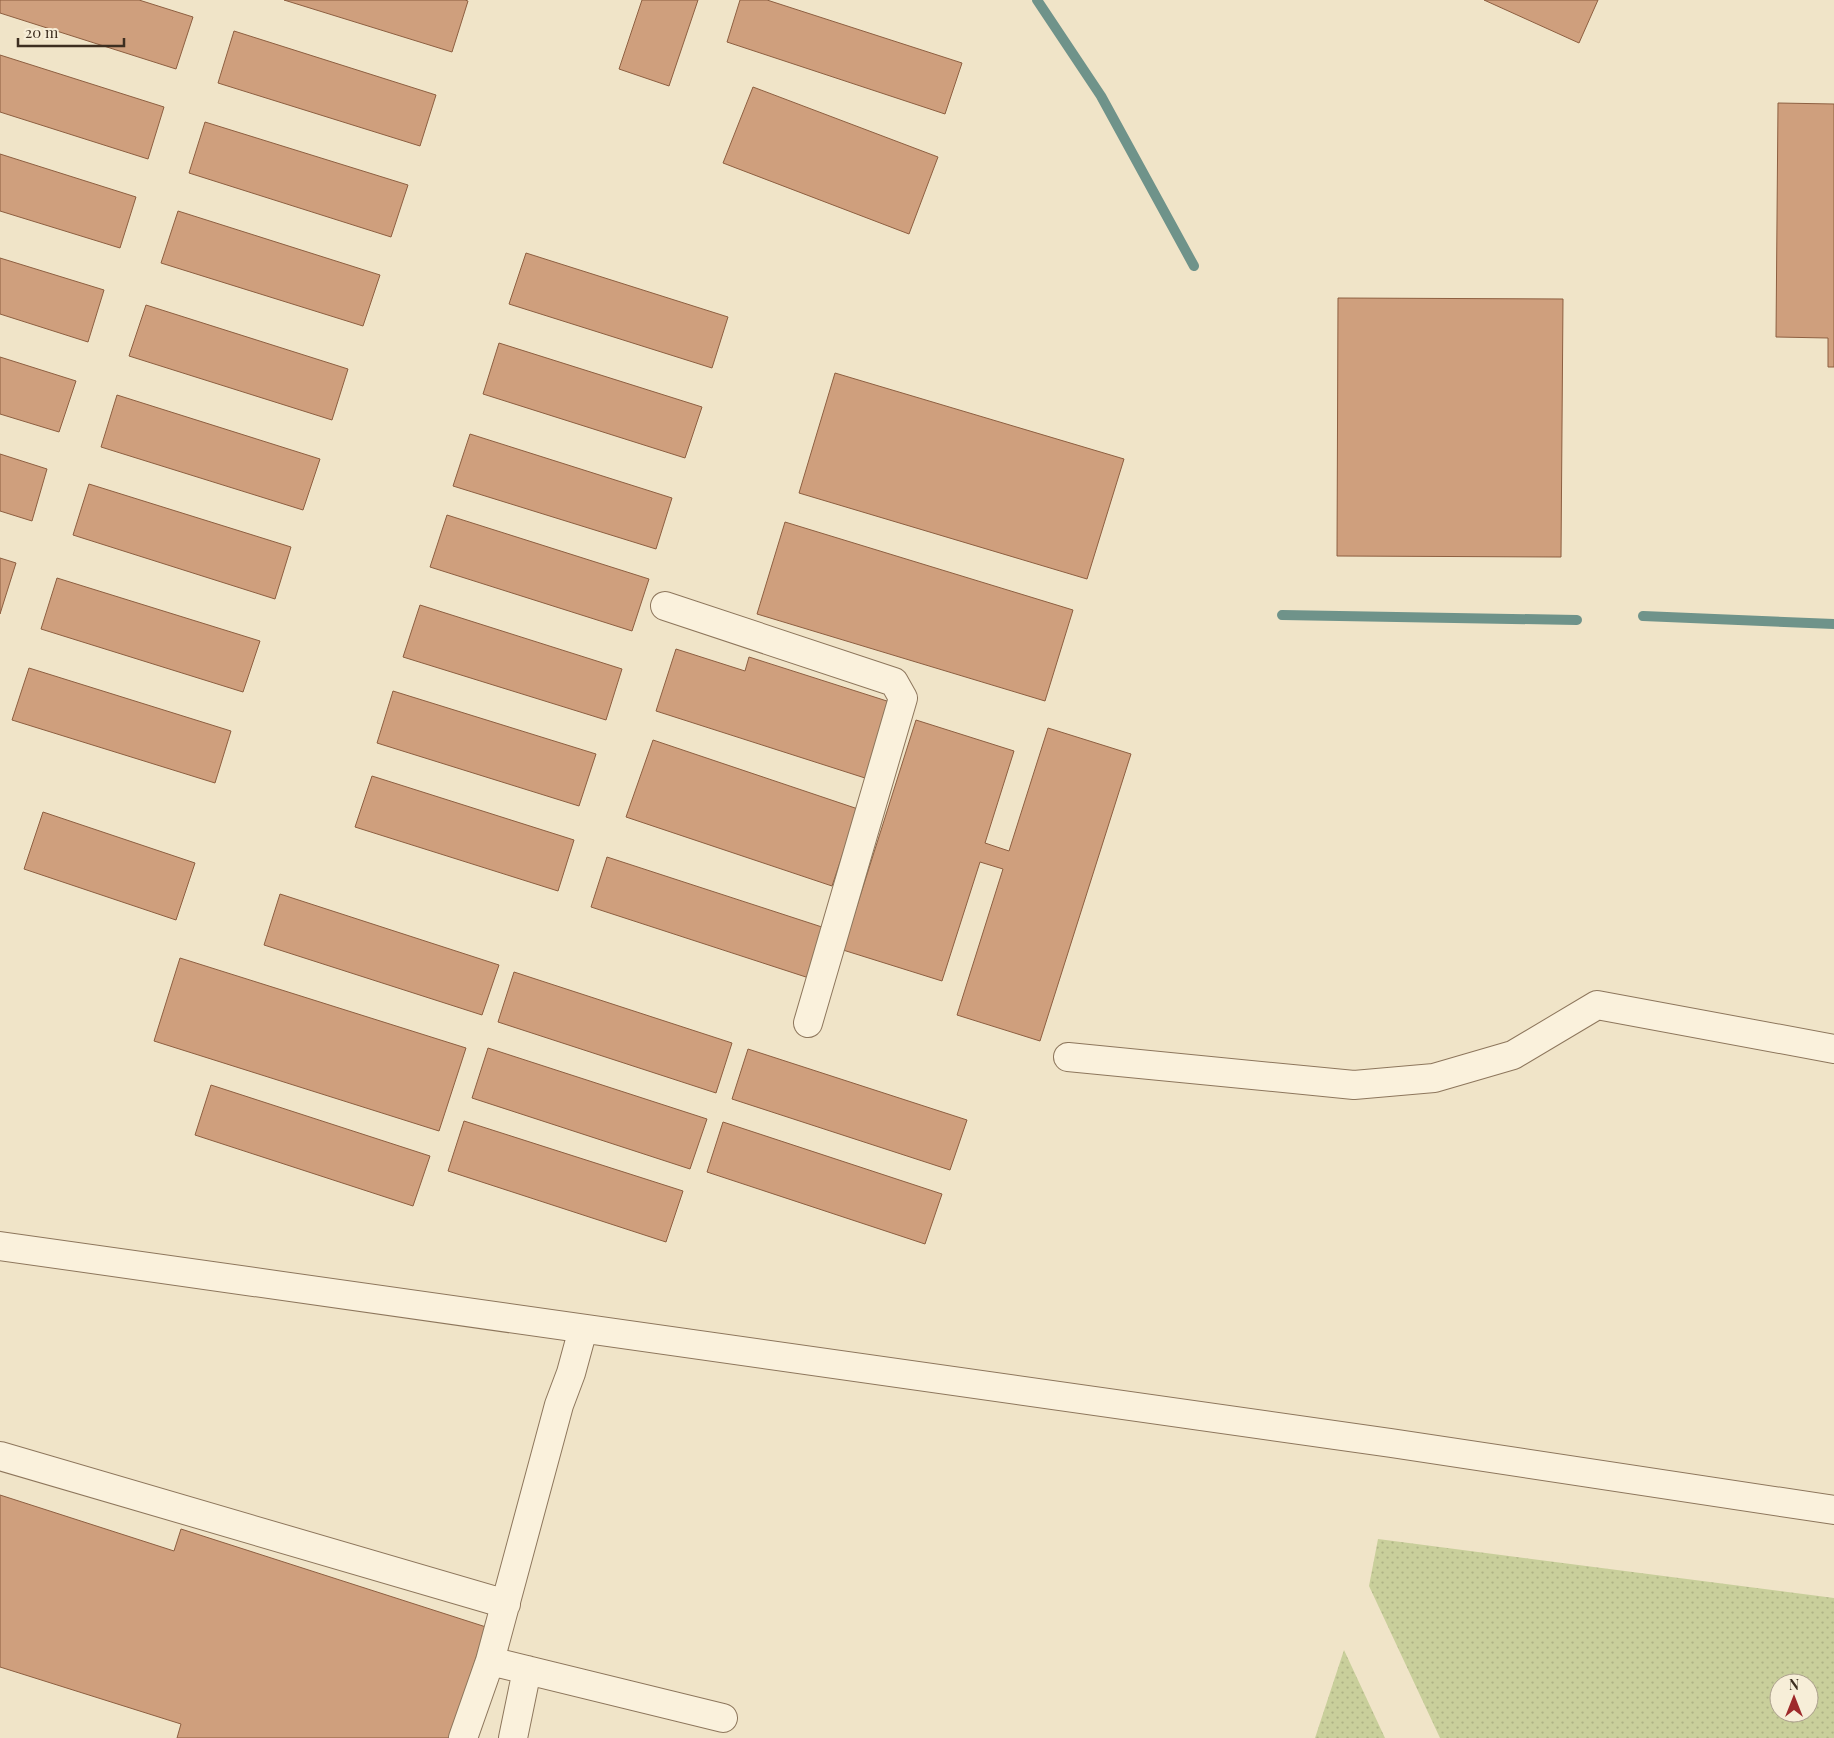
<svg xmlns="http://www.w3.org/2000/svg" width="1834" height="1738" font-family="'Playfair Display',serif">
<defs>
<pattern id="grass-dots" width="8" height="8" patternUnits="userSpaceOnUse" patternTransform="scale(1.25)"><rect width="8" height="8" fill="#c9cf9b"/><path d="M2 2h.1M6 6h.1" fill="none" stroke="#aeb285" stroke-width="1.8" stroke-linecap="round"/></pattern>
</defs>
<rect width="100%" height="100%" fill="#f0e4c8"/>
<path fill="url(#grass-dots)" fill-rule="evenodd" d="M1378 1539 1834 1598V1738H1440L1369 1586ZM1779 1683H1809V1713H1779Z
M1344 1650 1385 1738H1315Z"/>
<g fill="none" stroke-linecap="round" stroke-linejoin="round">
<path stroke="#6f938a" stroke-width="10" d="M1037 0 1101 96 1194 266
M1282 615 1577 620
M1643 616 1834 624"/>
</g>
<path fill="#cf9f7d" stroke="#8d5f41" d="M0 0H139L193 17 176 69 0 13Z
M284 0H465L468 1 452 52Z
M642 0H698L669 86 619 69Z
M740 0H767L962 63 945 114 727 42Z
M1484 0H1598L1579 43Z
M234 31 436 95 420 146 218 83Z
M0 55 164 107 148 159 0 112Z
M753 87 938 157 909 234 723 163Z
M1778 103 1834 104V367H1828V338L1776 337Z
M205 122 408 185 391 237 189 173Z
M0 154 136 197 120 248 0 211Z
M178 211 380 275 363 326 161 263Z
M526 253 728 317 712 368 509 304Z
M0 258 104 290 88 342 0 314Z
M1338 298 1563 299 1561 557 1337 556Z
M146 305 348 369 332 420 129 356Z
M499 343 702 407 685 458 483 394Z
M0 357 76 381 59 432 0 414Z
M835 373 1124 459 1087 579 799 493Z
M117 395 320 459 303 510 101 447Z
M470 434 672 498 656 549 453 486Z
M0 454 47 469 32 521 0 511Z
M89 484 291 547 275 599 73 535Z
M447 515 649 579 632 631 430 567Z
M785 522 1073 610 1045 701 757 614Z
M0 558 16 563 0 614Z
M57 578 260 641 243 692 41 629Z
M420 605 622 669 606 720 403 657Z
M676 649 745 671 749 657 890 702 865 778 656 711Z
M29 668 231 731 215 783 12 720Z
M393 691 596 754 579 806 377 743Z
M916 720 1014 751 985 843 1009 851 1048 728 1131 754 1040 1041 957 1015 1003 869 980 862 942 981 843 950Z
M653 740 858 809 832 886 626 817Z
M372 776 574 840 558 891 355 827Z
M43 812 195 863 176 920 24 869Z
M607 857 825 928 809 978 591 907Z
M280 894 499 965 482 1015 264 945Z
M180 958 466 1048 439 1131 154 1041Z
M514 972 732 1043 716 1093 498 1022Z
M488 1048 707 1119 690 1169 472 1098Z
M748 1049 967 1120 950 1170 732 1099Z
M211 1085 430 1156 413 1206 195 1135Z
M464 1121 683 1191 666 1242 448 1171Z
M723 1122 942 1194 925 1244 707 1172Z
M0 1495 174 1551 181 1529 486 1627 450 1738H177L181 1724 0 1667Z"/>
<g fill="none" stroke-linecap="round" stroke-linejoin="round">
<defs>
<path id="minor" d="M665 606 894 682 903 698 808 1023
M1068 1057 1354 1085 1434 1078 1513 1055 1597 1005 1834 1049
M0 1246 1391 1443 1834 1510
M0 1456 506 1604
M490 1661 723 1718
M463 1738 490 1661 559 1405 571 1373 583 1329
M513 1738 527 1670"/>
</defs>
<use href="#minor" stroke="#8d765c" stroke-width="30"/>
<use href="#minor" stroke="#faf1dc" stroke-width="28"/>
</g>
<g transform="translate(1794 1698)"><circle r="24" fill="#f7eed8" stroke="#ada18e"/>
<path d="M0-4L9 19L0 12L-9 19Z" fill="#9e2a2b"/>
<text y="-8" font-size="14" font-weight="bold" text-anchor="middle" fill="#3d2e20">N</text>
</g>
<path d="M18 38v8h106v-8" fill="none" stroke="#3d2e20" stroke-width="2.5"/>
<text x="25" y="38" font-size="15" fill="#3d2e20" stroke="#f7eed8" stroke-width="4" paint-order="stroke">20 m</text>
</svg>
